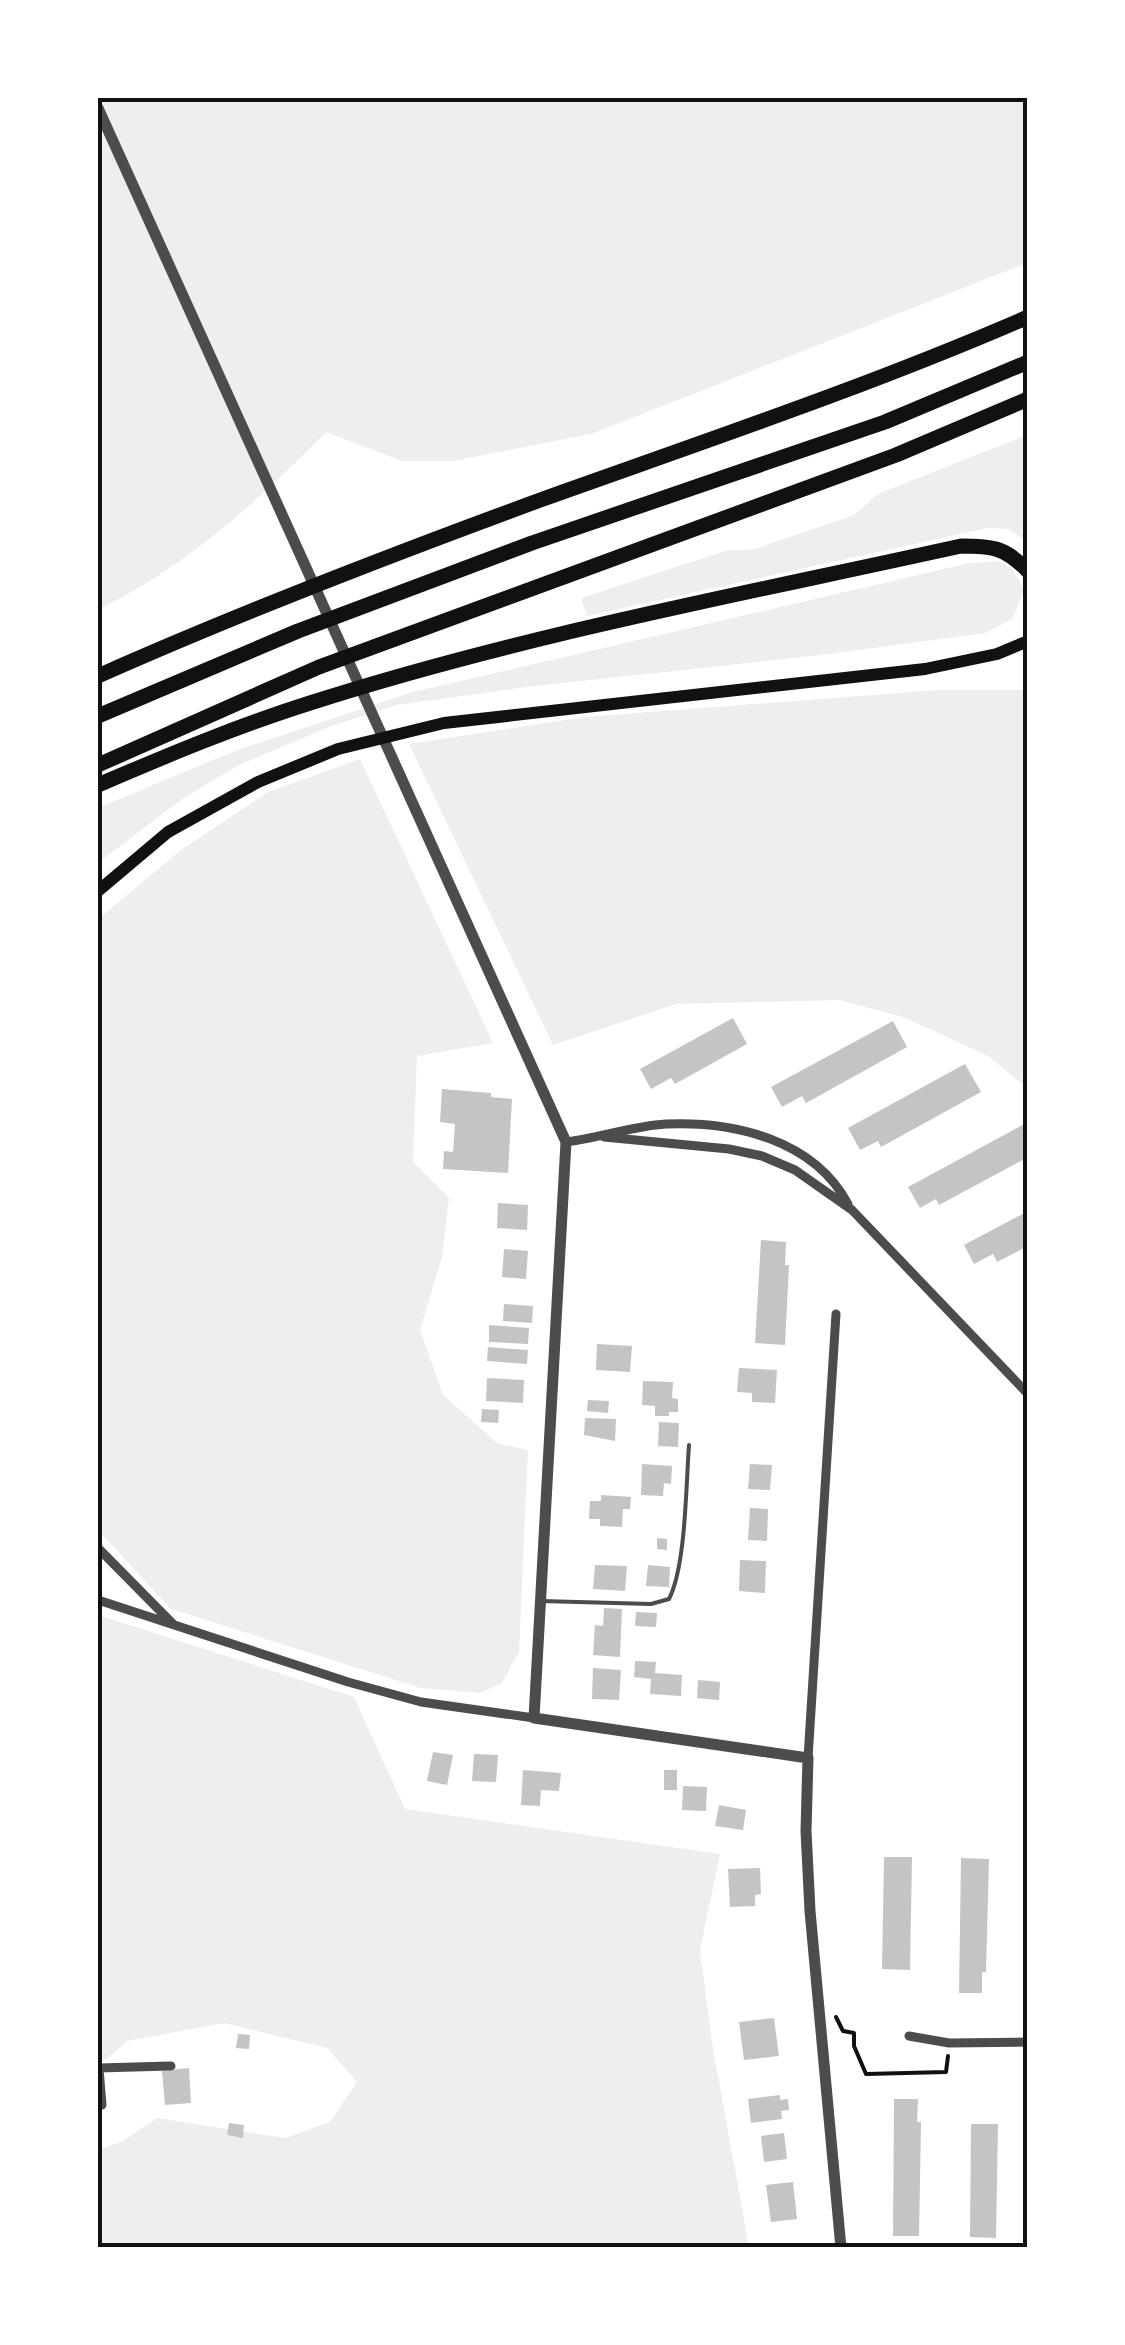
<svg xmlns="http://www.w3.org/2000/svg" width="1125" height="2345" font-family="Rubik,sans-serif">
<rect width="100%" height="100%" fill="#fff"/>
<path fill="#eee" d="M98 98H1027V263L591 434 453 461H402L326 432C255 504 189 564 98 610Z
M1027 435V542L1009 529 987 528 587 616 581 598 725 551 755 549 854 515 878 494Z
M998 561 1013 569 1024 591 1012 619 985 633 821 655 526 687 397 705 329 727 239 765 182 799 98 863V808L237 750 413 692 970 563Z
M938 690H1027V1088L988 1056 903 1017 839 1000 676 1004 553 1045 409 744 584 717Z
M360 759 493 1043 417 1056 413 1162 449 1198 442 1257 420 1330 443 1395 497 1443 528 1450 519 1652 502 1683 480 1693 421 1688 171 1609 98 1530V919L181 850 268 792Z
M98 1615 354 1697 405 1809 720 1854 700 1950 713 2049 749 2247H98V2150L121 2142 157 2118 285 2138 330 2122 357 2082 327 2048 224 2023 127 2041 106 2060 98 2061Z"/>
<path fill="#c4c4c4" d="M733 1018 747 1044 675 1084 671 1078 651 1089 640 1069Z
M893 1021 907 1047 806 1103 802 1096 782 1107 771 1087Z
M965 1064 981 1092 881 1147 878 1141 860 1150 848 1128Z
M442 1089 491 1093V1097L512 1099 508 1173 443 1169 444 1151 453 1152 455 1124 440 1122Z
M1028 1122V1157L939 1205 936 1199 920 1208 908 1187Z
M498 1203 528 1205 527 1230 497 1228Z
M1028 1211V1246L997 1262 993 1254 974 1264 964 1245Z
M761 1240 786 1242 785 1265H789L785 1345 755 1343Z
M504 1249 528 1251 526 1279 502 1277Z
M504 1304 533 1306 532 1323 503 1321Z
M489 1325 529 1328 528 1344 489 1342Z
M597 1344 632 1346 630 1372 596 1370Z
M488 1347 528 1350 527 1364 487 1361Z
M739 1368 777 1370 775 1403 752 1402V1393L737 1392Z
M487 1378 524 1380 523 1403 486 1401Z
M643 1381 673 1382 672 1398 678 1399V1412H669V1416H655V1406L642 1405Z
M588 1400 609 1401 608 1413 587 1411Z
M482 1409 499 1410 498 1423 481 1422Z
M585 1418 616 1419 615 1441 584 1435Z
M659 1422 679 1423 678 1447 658 1446Z
M642 1464 672 1466 671 1484 664 1483 663 1496 641 1495Z
M750 1464 772 1465 770 1490 748 1489Z
M601 1495 631 1497 630 1509H623L622 1527 600 1526V1519H589L590 1501H601Z
M750 1508 768 1509 767 1541 748 1540Z
M657 1538 667 1539V1550L657 1549Z
M740 1560 766 1561 765 1593 739 1591Z
M595 1565 627 1566 625 1591 593 1589Z
M648 1565 670 1567 669 1587 646 1586Z
M604 1608 622 1609 620 1657 593 1655 595 1625 603 1626Z
M636 1612 657 1613 656 1627 635 1626Z
M635 1661 656 1662 655 1673 682 1675 681 1696 650 1694 651 1679 634 1677Z
M593 1668 621 1670 619 1700 592 1699Z
M698 1680 720 1682 719 1700 697 1698Z
M433 1752 453 1755 447 1785 427 1781Z
M474 1754 498 1755 496 1782 472 1781Z
M523 1770 561 1773 559 1791 541 1790 540 1806 521 1805Z
M664 1770H677V1790H664Z
M683 1786 707 1787 706 1811 682 1810Z
M719 1805 746 1810 743 1830 715 1826Z
M884 1857H912L910 1970 882 1969Z
M961 1858 989 1859 986 1972H982V1993H959Z
M760 1868 761 1894 755 1895V1906L730 1907 728 1869Z
M774 2018 779 2056 744 2060 739 2022Z
M238 2034 250 2035 249 2049 236 2048Z
M189 2068 191 2103 165 2105 162 2071Z
M780 2095V2100L788 2099 789 2110 781 2111 782 2119 751 2123 748 2099Z
M894 2099H918L917 2122H921L919 2236H893Z
M229 2123 244 2125 243 2138 227 2135Z
M971 2124H998L996 2238 970 2237Z
M784 2133 787 2159 764 2162 761 2136Z
M793 2182 797 2219 771 2222 766 2185Z"/>
<g fill="none" stroke-linecap="round" stroke-linejoin="round">
<path stroke="#111" stroke-width="4" d="M836 2017 843 2031 854 2033V2046L866 2074 946 2072 948 2056"/>
<path stroke="#4c4c4c" stroke-width="4" d="M541 1601 651 1604 669 1599C686 1566 686 1484 689 1445"/>
<path stroke="#4c4c4c" stroke-width="9" d="M604 1137 729 1149 762 1156 795 1170 852 1210 1028 1394
M566 1142C600 1138 632 1126 666 1124 735 1121 814 1140 848 1204
M98 1548 173 1624
M98 1600 348 1682 421 1702 534 1718
M808 1758 836 1314
M909 2036 949 2043 1028 2042
M98 2068 171 2066
M99 2068 102 2105"/>
<path stroke="#4c4c4c" stroke-width="11" d="M98 108 566 1142 534 1718 808 1758 806 1831 810 1911 841 2248"/>
<path stroke="#111" stroke-width="12" d="M98 891 168 832 258 782 338 749 444 723 925 669 997 654 1028 641"/>
<path stroke="#111" stroke-width="15" d="M98 676C244 611 393 554 543 499 705 441 869 386 1028 317
M98 716 298 631 532 543 885 422 1028 362
M98 765 319 667 896 455 1028 399
M98 785C168 755 237 726 310 703 522 635 744 594 961 546 992 546 1005 547 1028 571"/>
</g>
<rect width="1125" height="2345" fill="none" stroke="#ffffff" stroke-width="200"/>
<rect x="100" y="100" width="925" height="2145" fill="none" stroke="#111" stroke-width="4"/>
</svg>
